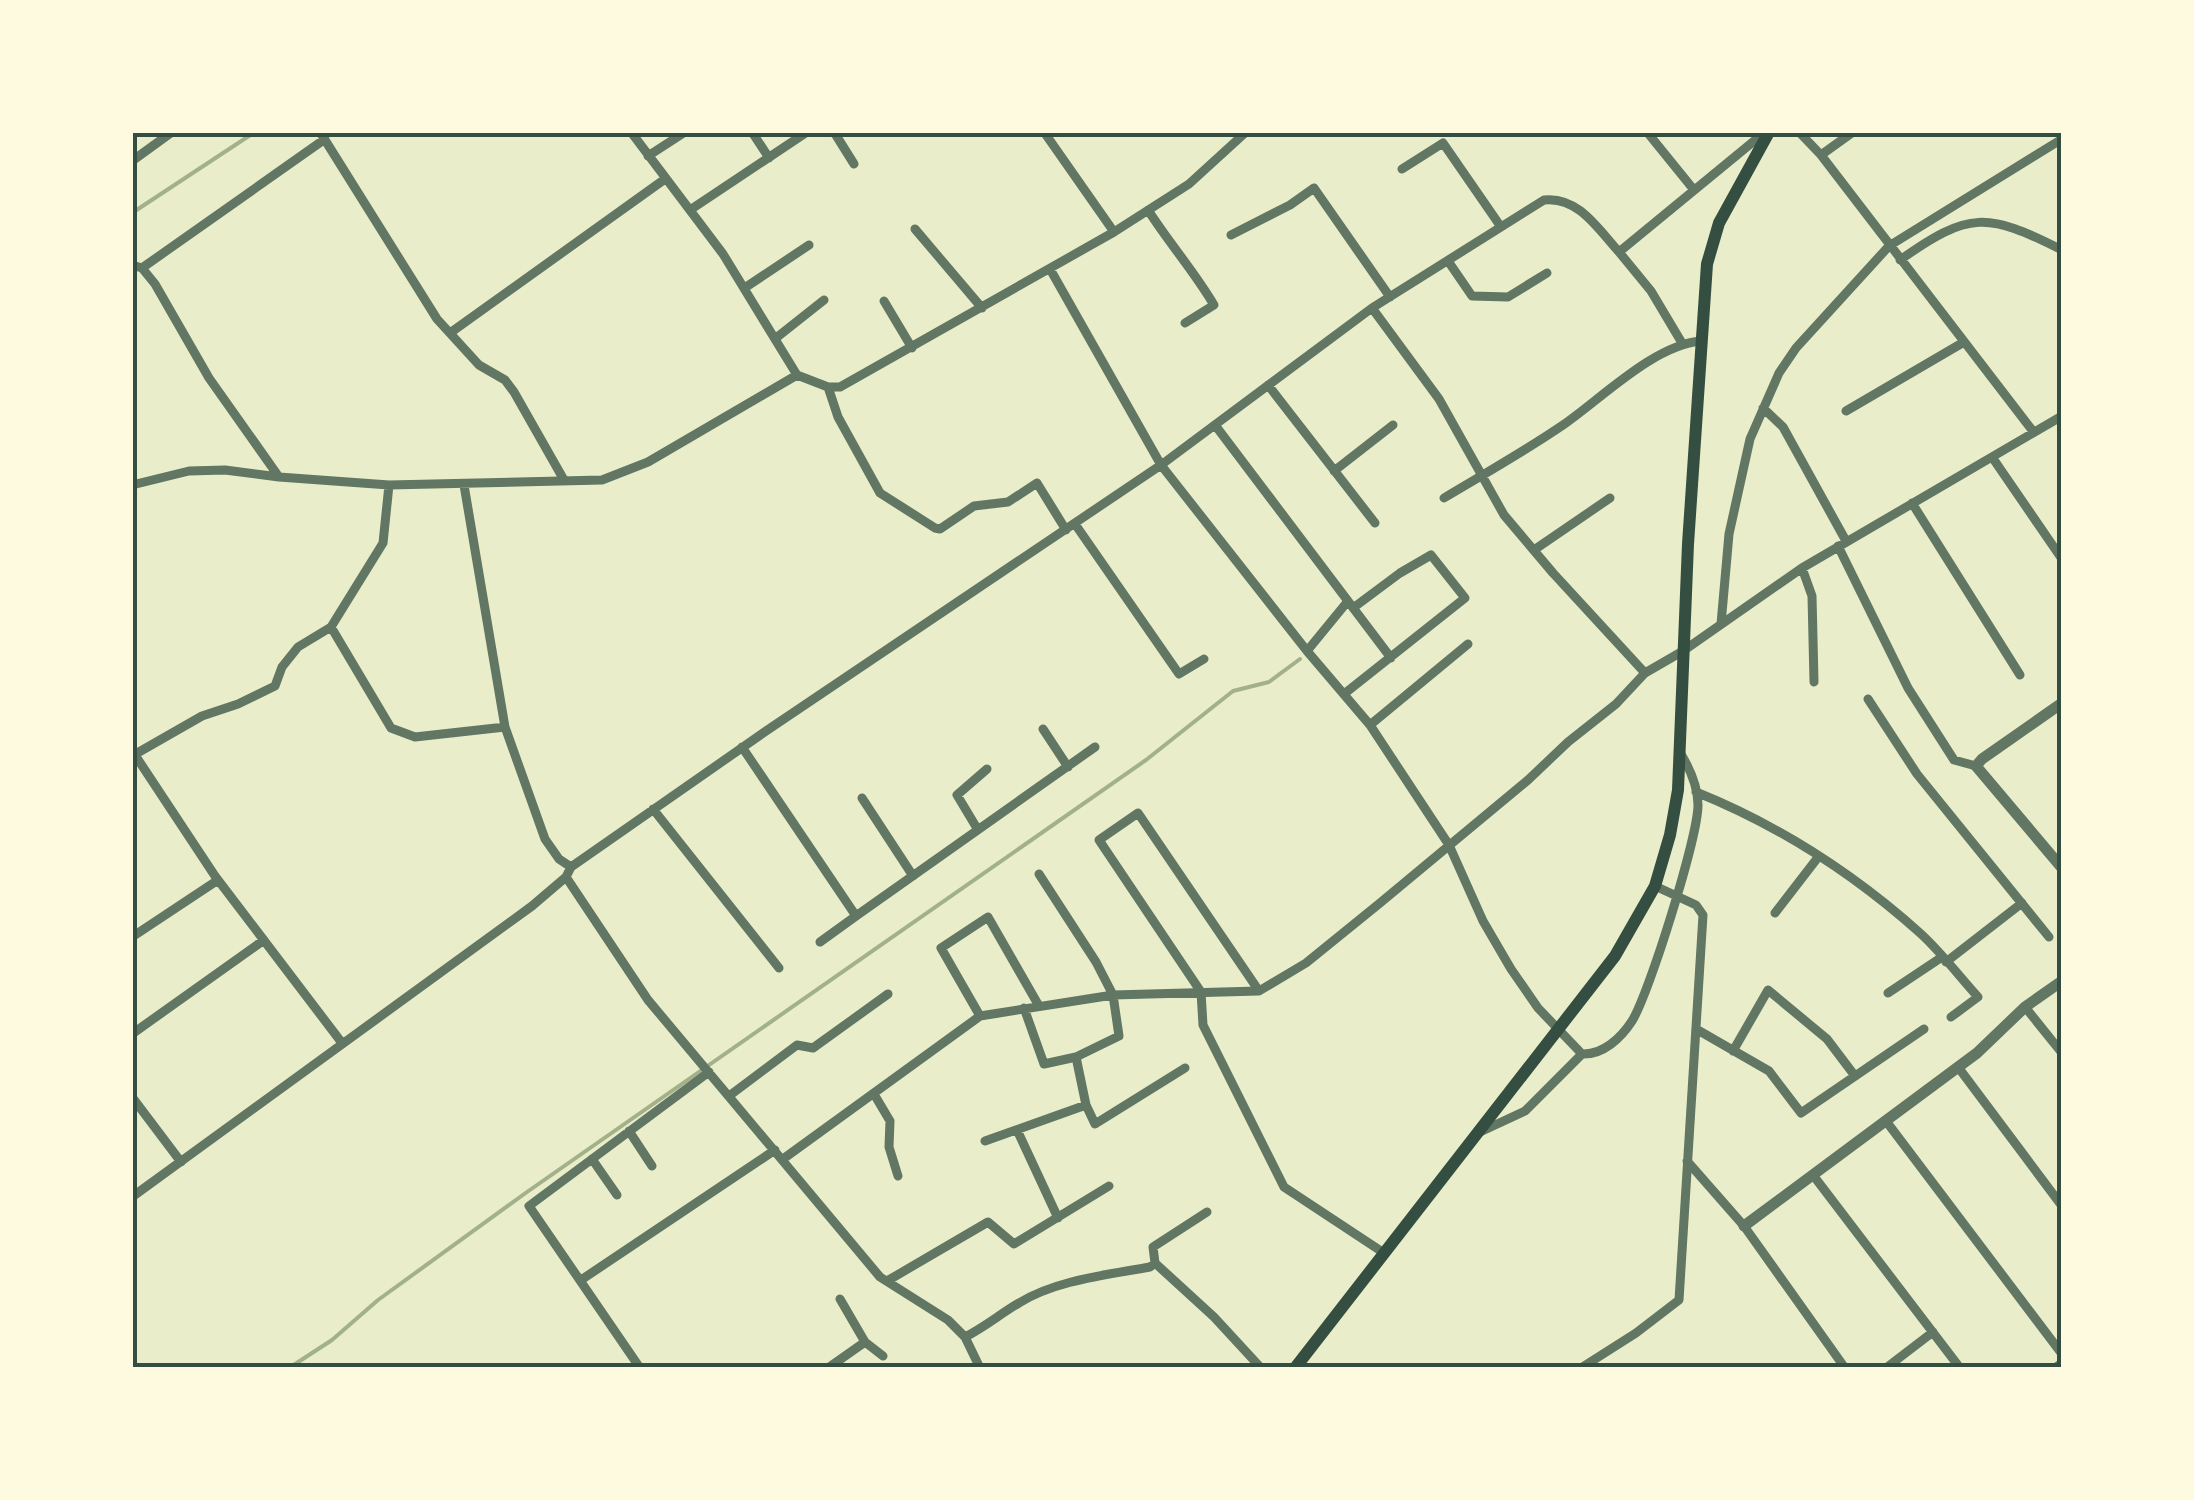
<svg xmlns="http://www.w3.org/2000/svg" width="2194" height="1500" font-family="Lora,serif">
<rect width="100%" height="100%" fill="#e9edc9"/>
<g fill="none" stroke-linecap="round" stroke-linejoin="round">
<path stroke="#a3b18a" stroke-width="4" d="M132 213 255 132
M289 1368 332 1340 378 1300 527 1192 1146 760 1233 691 1269 682 1300 659"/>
<path stroke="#617663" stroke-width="9" d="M320 132 437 319 479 365 505 380 514 392 564 480
M631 132 723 254 797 375 828 387H840L1114 232 1189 184 1246 132
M752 132 769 158
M834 132 854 164
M1044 132 1114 232
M1647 132 1694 190
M1799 132 1821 155 2032 430
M1821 155 1853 132
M648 156 685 132
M132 161 172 132
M1402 169 1443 143 1501 227
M690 210 807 132
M1148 210C1169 243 1194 271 1214 305L1185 323
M915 229 982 308
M1231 235 1290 205 1314 188 1390 297
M1619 252 1651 291 1682 343
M1900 260C1969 211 1987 212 2062 250
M1448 261 1472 296 1508 297 1547 273
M132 265 142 268 155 284 209 378 279 477
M142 268 325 139
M1050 269 1161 465 1307 651 1370 725 1449 845 1483 921 1511 969 1538 1008 1582 1054
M746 287 809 245
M884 301 912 348
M1372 308 1439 399 1504 515 1553 573 1645 673
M450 333 665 179
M776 338 824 300
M1268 385 1375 523
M828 387 838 417 880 493 935 528 940 529 974 506 1008 502 1037 483 1066 530
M1763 408 1783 427 1846 541
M1846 411 1964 342
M1215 425 1391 658
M1992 457 2062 559
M1334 471 1393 425
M132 485 189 471 225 470 279 477 389 485 602 480 648 462 797 375
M464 485 505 727 545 839 559 859 571 867
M1444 498C1484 474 1525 451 1563 425 1602 398 1654 345 1701 341
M1912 503 2020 675
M1075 524 1179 674 1204 659
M1838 546 1908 688 1954 760 1976 766
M1534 550 1610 498
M1802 568 1812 596 1814 682
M1721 624 1729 534 1750 439 1779 373 1796 348 1889 246 2062 139
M331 627 391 728 415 737 505 727
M1307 651 1348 601
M1344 694 1465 598 1431 555 1400 573 1353 608
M1868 699 1917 774 2049 937
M1370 725 1468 644
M1043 729 1068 767
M742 747 856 916 1095 747
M135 755 215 876 342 1043
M132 756 202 716 238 704 275 686 282 667 298 647 331 627 383 543 389 485
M1696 792C1778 825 1854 874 1920 933 1941 952 1959 976 1978 997L1951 1017
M862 798 913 876
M653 809 779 968
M978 830 957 795 987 769
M1039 874 1096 962 1113 995 1119 1036 1076 1057 1086 1105
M566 877 648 1000 880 1277 948 1320 965 1337 980 1368
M1775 913 1819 856
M132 937 218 880
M820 942 856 916
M1946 962 2022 903
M1259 991 1138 813 1099 840 1201 992 1203 1025 1284 1187 1384 1253
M1888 993 1942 957
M2025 1007 2062 1053
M1024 1008 1044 1064 1076 1057
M980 1016 941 948 988 917 1039 1006
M1696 1029 1769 1071 1801 1113 1924 1029
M132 1034 264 940
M1733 1051 1768 990 1827 1039 1855 1076
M1958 1067 2062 1206
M874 1094 890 1121 889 1147 898 1176
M729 1096 797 1045 813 1048 888 994
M132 1097 181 1162
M1886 1121 2062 1354
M1017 1130 1058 1218
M629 1131 652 1166
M1480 1132 1525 1111 1582 1054C1603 1055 1621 1038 1632 1021 1649 994 1698 837 1698 805 1698 787 1690 769 1681 754
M985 1141 1086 1105 1095 1124 1185 1068
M592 1159 617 1195
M783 1159 980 1016 1113 995 1259 991 1306 963 1380 903 1528 780 1568 742 1616 704 1645 673 1683 651 1802 568 2062 416
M1687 1161 1744 1226 1845 1368
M1813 1175 1960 1368
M132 1197 532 906 566 877 571 867 766 731 1161 465 1372 308 1544 200C1578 196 1598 229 1619 252L1765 132
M1155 1263 1153 1247 1207 1212
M581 1280 775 1150
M887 1281 988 1222 1014 1244 1109 1186
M840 1299 865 1342 883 1356
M965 1337C985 1327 1000 1314 1019 1303 1056 1280 1107 1275 1150 1267L1155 1263 1214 1317 1261 1368
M640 1368 529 1206 709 1072
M828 1368 865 1342
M1581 1368 1636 1333 1679 1300 1703 915 1696 905 1655 886
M1886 1368 1933 1332
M2055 1368 2062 1363"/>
<path stroke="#617663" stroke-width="11" d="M2062 703 1982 759 1976 766 2062 868
M1744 1226 1977 1053 2025 1007 2062 981"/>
<path stroke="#344e41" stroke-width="12" d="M1295 1368 1615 956 1655 886 1670 835 1678 790 1688 544 1707 264 1719 223 1769 132"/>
</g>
<rect width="2194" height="1500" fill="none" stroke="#fefae0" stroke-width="270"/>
<rect x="135" y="135" width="1924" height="1230" fill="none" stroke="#344e41" stroke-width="4"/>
</svg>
